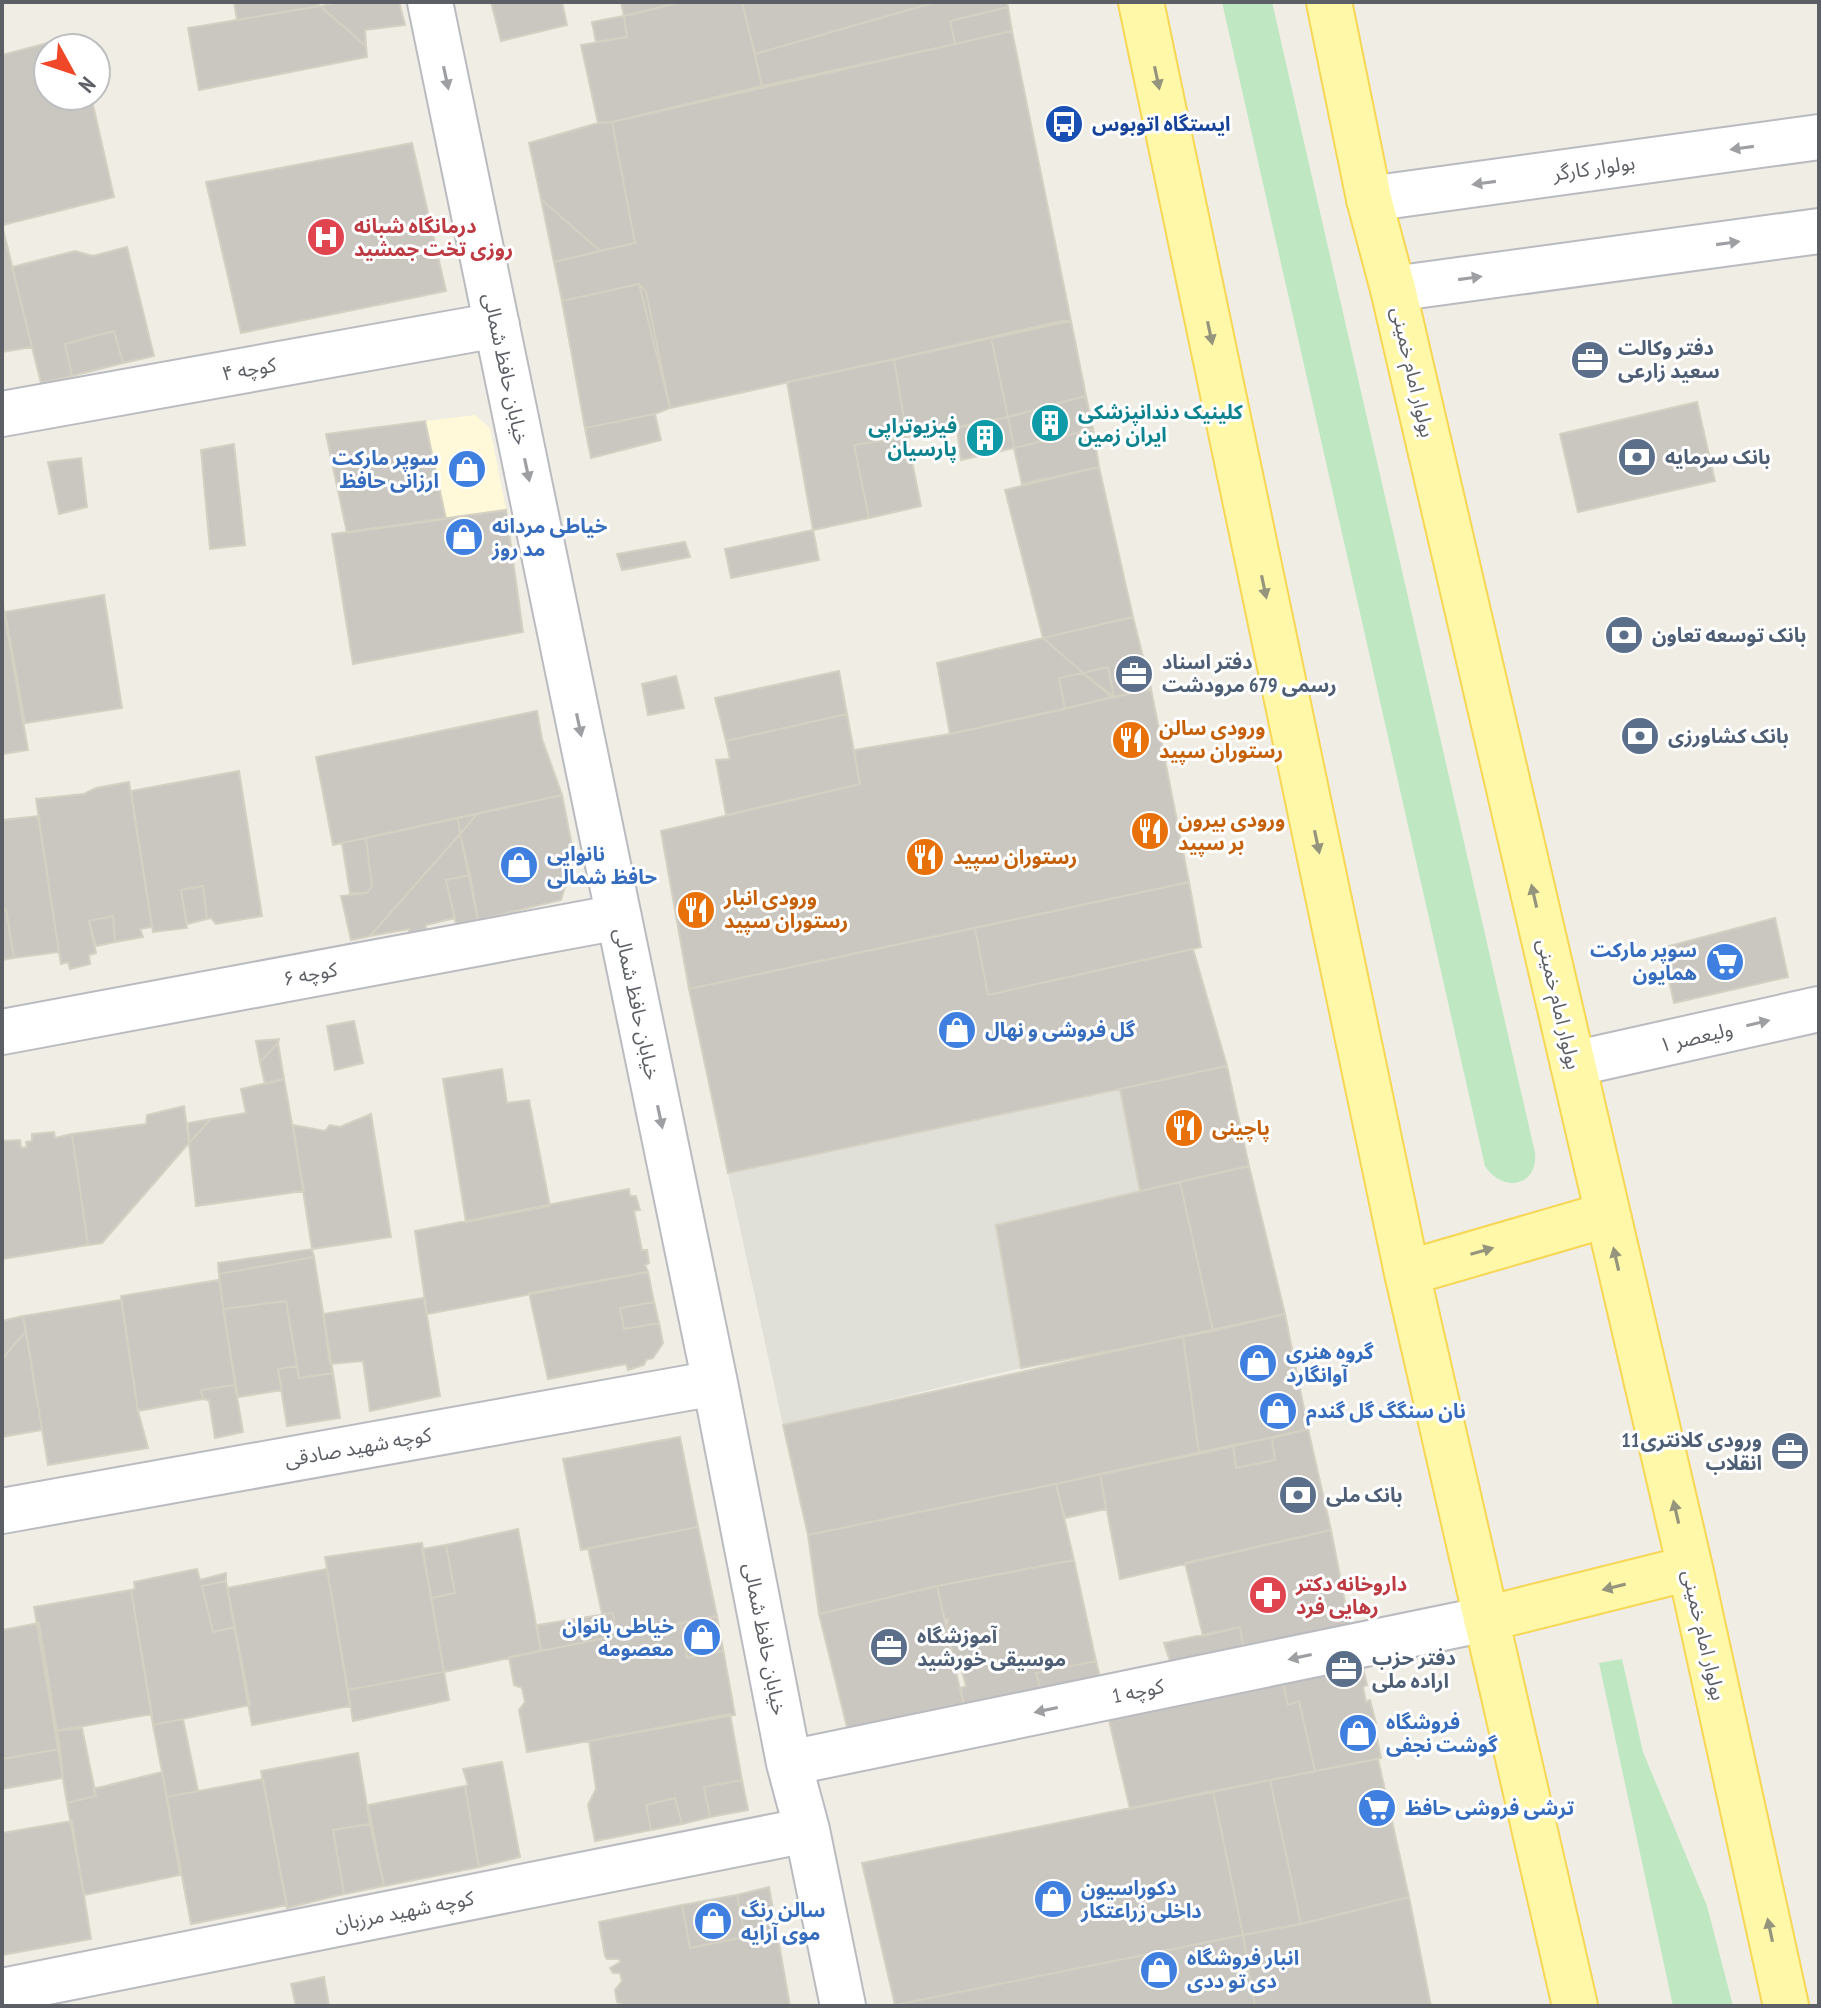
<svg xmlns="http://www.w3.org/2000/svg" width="1821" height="2008" font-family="'PT Sans Narrow','Noto Sans Arabic',sans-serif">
<rect width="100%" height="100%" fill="#efede4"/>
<path fill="#fff9d9" d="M475 415 490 428 506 510 446 519 425 421Z"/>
<path fill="#e0dfd8" d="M1120 1089 1140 1191 996 1224 1021 1368 783 1425 728 1173Z"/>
<path fill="#bfe8c2" d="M1222 2H1272L1535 1153C1538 1187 1502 1193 1485 1166Z
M1622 1659 1643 1752 1707 1906 1733 2006H1673L1599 1663Z"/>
<path fill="#cac7c1" stroke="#d4d0c2" stroke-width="2" d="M234 2H316L320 6 237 20Z
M342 2H399L405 25 365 30 366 46 320 6Z
M491 2H562L567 25 501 41Z
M621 2H681L624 16Z
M681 2H742L762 86 612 122 598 123 581 45 627 37 624 16Z
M742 2H936L755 54Z
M936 2H1006L1008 7 950 21 955 44 762 86 755 54Z
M320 6 366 46 367 57 199 90 188 28Z
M1008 7 1012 31 955 44 950 21Z
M624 16 627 37 596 42 592 22Z
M1012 31 1071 321 670 408 639 284 562 301 554 262 635 243 612 122Z
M78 35 81 48H48V96H91L114 197 3 225 2 55Z
M612 122 635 243 600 251 541 199 529 143 598 123Z
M412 143 446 291 241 333 206 182Z
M541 199 600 251 554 262Z
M2 225 32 347 2 352Z
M127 247 154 356 123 363 114 331 65 344 72 376 41 383 12 267 75 251 93 256Z
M639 284 646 291 670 408 655 414 585 428 562 301Z
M1061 321H1071L1086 396 1008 417 991 337Z
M114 331 123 363 72 376 65 344Z
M991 337 1008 417 907 437 894 359Z
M894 359 907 437 854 445 869 518 813 530 787 382Z
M1086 396 1093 429 1014 448 1008 417Z
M1697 402 1715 481 1578 512 1560 434Z
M655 414 661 440 591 458 585 428Z
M1008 417 1014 448 961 460 957 428Z
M425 421 446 519 347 533 326 434Z
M1093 429 1099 467 1022 484 1014 448Z
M907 437 921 506 869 518 854 445Z
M234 444 245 545 210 549 201 450Z
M81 458 87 507 59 514 48 462Z
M1099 467 1133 617 1043 638 1005 490Z
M506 510 523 632 353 664 332 534Z
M813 530 819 560 731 578 725 549Z
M685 542 690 557 622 570 617 554Z
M104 595 122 708 25 723 5 612Z
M2 600 28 750 2 754Z
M1133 617 1151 689 1114 697 1108 667 1083 673 1043 638Z
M1043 638 1083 673 1059 678 1065 709 950 734 937 663Z
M1108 667 1114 697 1083 673Z
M839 671 847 714 726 741 715 698Z
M1083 673 1112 697 1065 709 1059 678Z
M676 676 684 708 648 715 642 684Z
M1151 689 1189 882 689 989 661 831 860 784 854 750 950 734Z
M537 711 542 739 562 795 333 845 316 757Z
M847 714 860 784 726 815 716 760 730 759 726 741Z
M239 771 262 916 216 924 211 918 207 919 203 886 181 890 187 928 153 932 131 791Z
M129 782 152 927 140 929 143 937 115 942 113 916 89 921 96 953 89 955 90 964 70 969 68 962 61 964 59 952 36 799 84 794 96 788Z
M562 795 574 856 561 900 478 920 460 834 477 814Z
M477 814 460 834 458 818Z
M38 816 59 952 14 958 6 909H2V820Z
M458 818 460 834 370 936 351 940 341 896 367 893 372 886 366 838Z
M460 834 470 875 446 880 455 918 426 925V929L409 933V929L370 936Z
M366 838 372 886 367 893H350L342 843Z
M470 875 478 920 456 924 446 880Z
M1189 882 1201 947 988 995 975 928Z
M203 886 207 919 187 924 181 890Z
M2 909H6L14 958 2 960Z
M113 916 115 942 96 946 89 921Z
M1775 918 1788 977 1674 1003 1662 948Z
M975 928 988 995 1193 949 1227 1066 728 1173 689 989Z
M354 1021 363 1063 335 1070 327 1026Z
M279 1039 278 1043 260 1062 256 1041Z
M278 1043 284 1079 265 1084 260 1062Z
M1227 1066 1249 1166 1140 1191 1120 1089Z
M502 1069 507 1103 529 1100 550 1206 466 1222 443 1079Z
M284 1079 304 1191 196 1206 189 1143 211 1119 246 1113 241 1089Z
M184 1106 189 1143 102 1243 88 1245 72 1134 146 1124 147 1115Z
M371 1114 391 1237 312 1249 293 1125 325 1131 330 1125 340 1127Z
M211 1119 189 1143 188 1123Z
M54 1132 55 1138 72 1134 88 1245 2 1259V1141L20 1140 21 1148 27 1147 26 1142 32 1141V1134Z
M1249 1166 1285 1314 1213 1331 1180 1182Z
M1180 1182 1213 1331 1021 1368 996 1225Z
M629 1189 630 1196H636L640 1210 634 1211 642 1250H647L649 1263 645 1265 648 1272 427 1314 415 1231Z
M312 1249 314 1257 219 1274 218 1263Z
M314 1257 333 1373 299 1378 286 1301 223 1309 219 1274Z
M648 1272 654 1302 620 1308 624 1329 659 1323 663 1343 653 1358 646 1360 644 1365 628 1370 626 1364 548 1379 529 1293Z
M219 1280 235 1385 201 1390 203 1399 138 1411 121 1296Z
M424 1298 440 1396 370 1411 363 1361 330 1364 323 1314Z
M121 1300 138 1411 148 1448 48 1465 23 1316Z
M286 1301 297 1366 278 1369 282 1390 238 1397 223 1309Z
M654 1302 659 1323 624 1329 620 1308Z
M1285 1314 1308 1429 1199 1454 1183 1336Z
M23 1316 26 1331 2 1359V1321Z
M26 1331 42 1430 2 1437V1359Z
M1183 1336 1199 1454 808 1535 783 1425Z
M297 1366 299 1378 333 1373 340 1418 287 1426 278 1369Z
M235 1385 243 1432 215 1438 209 1400 203 1399 201 1390Z
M1308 1429 1331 1530 1120 1579 1100 1474 1233 1445 1236 1468 1275 1460 1272 1438Z
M680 1437 698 1527 581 1550 563 1459Z
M1272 1438 1275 1460 1236 1468 1233 1445Z
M1100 1474 1106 1509 1065 1518 1056 1484Z
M1056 1484 1074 1560 937 1586 819 1614 808 1535Z
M698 1527 717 1616 616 1636 613 1613 602 1614 588 1548Z
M518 1529 541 1651 444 1672 431 1598 455 1593 446 1545Z
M1331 1530 1351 1633 1244 1651 1240 1627 1203 1636 1185 1563Z
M422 1543 444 1672 348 1690 325 1557Z
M446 1545 455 1593 431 1598 422 1549Z
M1074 1560 1096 1661 1036 1673 1042 1694 964 1707 961 1688 966 1686 960 1664 955 1665 947 1628 948 1619 945 1620 937 1586Z
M197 1569 200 1580 226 1573V1581L202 1586 213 1632 235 1627 250 1705 153 1725 131 1590 135 1589 134 1582Z
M327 1569 350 1706 252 1725 227 1588Z
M226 1581 235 1627 213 1632 202 1586Z
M937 1586 964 1707 849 1735 819 1614Z
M131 1590 152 1714 55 1731 34 1607Z
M613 1613 616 1636 541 1651 537 1625Z
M717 1616 735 1715 527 1752 519 1710 525 1702 522 1688 514 1685 509 1657Z
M717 1616 723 1651 687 1658 681 1623Z
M39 1623 60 1749 2 1759V1630Z
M1240 1627 1244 1651 1172 1667 1164 1643Z
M1096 1661 1101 1681 1042 1694 1036 1673Z
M1362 1664 1367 1685 1363 1687 1366 1702 1370 1700 1376 1723 1371 1725 1372 1735 1376 1733 1381 1758 1315 1771 1299 1701 1288 1705 1281 1673Z
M444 1672 449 1700 353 1721 348 1690Z
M1281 1673 1288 1705 1299 1701 1315 1771 1130 1809 1106 1708Z
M730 1714 742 1780 704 1787 710 1817 682 1824 675 1798 646 1805 651 1830 595 1841 588 1805 596 1789 589 1741Z
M183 1719 198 1791 167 1797 153 1725Z
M82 1728 96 1796 67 1803 55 1731Z
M60 1749 63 1778 2 1789V1759Z
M358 1753 370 1824 333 1830 344 1894 287 1908 261 1771Z
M1378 1759 1409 1897 1301 1924 1270 1780Z
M502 1762 520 1857 479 1867 465 1786 468 1785 463 1769Z
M162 1772 180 1875 84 1895 67 1803 96 1796 93 1789Z
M263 1779 287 1905 191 1924 167 1797Z
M742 1780 748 1810 710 1817 704 1787Z
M1270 1780 1301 1924 1243 1935 1213 1791Z
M465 1786 479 1867 384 1886 368 1805Z
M1213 1791 1243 1935 895 2005 862 1863Z
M675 1798 682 1824 651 1830 646 1805Z
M72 1821 91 1939 2 1955V1833Z
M370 1824 384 1886 344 1894 333 1830Z
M769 1887 790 2006H628L617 2002 615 1990 622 1981 620 1973H613L610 1968 620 1962 619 1959H607L605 1956 599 1922 682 1905 690 1948 745 1937 737 1895Z
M737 1895 745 1937 690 1948 682 1905Z
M1409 1897 1431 2006H1255L1243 1935 1301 1924Z
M1243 1935 1255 2006H896L895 2005Z
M324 1977 329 2006H296L291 1984Z"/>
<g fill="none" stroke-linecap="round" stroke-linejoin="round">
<defs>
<path id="minor" d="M430 2 715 1383 789 1763 807 1830 843 2006
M1369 199 1819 137
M1393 289 1819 231
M2 414 497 325
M2 1032 619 917
M1573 1064 1819 1009
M2 1511 715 1383
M789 1763 1486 1619
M2 1991 807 1830"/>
<path id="major" d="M1141 2 1407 1273 1575 2006
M1329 2 1369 199 1393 289 1690 1568 1786 2006
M1407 1273 1606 1215
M1486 1619 1690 1568"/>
</defs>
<use href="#minor" stroke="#b9bbc0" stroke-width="48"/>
<use href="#major" stroke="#f7d655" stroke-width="48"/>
<use href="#minor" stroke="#fff" stroke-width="44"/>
<use href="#major" stroke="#fff8a9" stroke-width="44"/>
</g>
<defs><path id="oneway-solid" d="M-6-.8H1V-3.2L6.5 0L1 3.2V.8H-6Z" transform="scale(2)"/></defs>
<g fill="#9d9fa3">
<use href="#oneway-solid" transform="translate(446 78) rotate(78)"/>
<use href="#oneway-solid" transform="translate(1742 148) rotate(172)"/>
<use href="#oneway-solid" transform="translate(1484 183) rotate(172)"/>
<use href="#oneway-solid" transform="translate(1728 243) rotate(-8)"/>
<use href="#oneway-solid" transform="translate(1470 278) rotate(-8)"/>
<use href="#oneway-solid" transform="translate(527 470) rotate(78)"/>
<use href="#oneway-solid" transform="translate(579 725) rotate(78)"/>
<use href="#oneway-solid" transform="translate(1758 1023) rotate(-13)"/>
<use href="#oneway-solid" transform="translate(660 1117) rotate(78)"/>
<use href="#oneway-solid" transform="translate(1300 1657) rotate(168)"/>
<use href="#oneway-solid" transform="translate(1046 1710) rotate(168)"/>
</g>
<g fill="#95957d">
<use href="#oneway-solid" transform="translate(1157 78) rotate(78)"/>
<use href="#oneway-solid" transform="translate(1210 333) rotate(78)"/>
<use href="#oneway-solid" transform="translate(1264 587) rotate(78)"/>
<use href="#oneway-solid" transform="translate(1317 842) rotate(78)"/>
<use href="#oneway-solid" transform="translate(1534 896) rotate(-103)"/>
<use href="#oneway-solid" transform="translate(1482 1251) rotate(-16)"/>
<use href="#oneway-solid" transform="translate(1616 1259) rotate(-103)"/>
<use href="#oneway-solid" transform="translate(1676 1512) rotate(-103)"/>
<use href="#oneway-solid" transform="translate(1614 1587) rotate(166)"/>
<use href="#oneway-solid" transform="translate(1770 1930) rotate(-102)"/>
</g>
<defs>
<symbol id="bus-disc" viewBox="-11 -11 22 22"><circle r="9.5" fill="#1a4fb4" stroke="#fff"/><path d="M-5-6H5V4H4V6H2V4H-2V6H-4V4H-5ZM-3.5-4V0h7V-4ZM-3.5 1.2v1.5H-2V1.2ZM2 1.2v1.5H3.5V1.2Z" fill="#fff"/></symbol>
<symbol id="hospital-disc" viewBox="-11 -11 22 22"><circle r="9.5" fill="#e0444e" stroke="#fff"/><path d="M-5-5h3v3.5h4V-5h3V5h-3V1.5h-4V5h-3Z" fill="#fff"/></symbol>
<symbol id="office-disc" viewBox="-11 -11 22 22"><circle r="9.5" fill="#5c6f8a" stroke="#fff"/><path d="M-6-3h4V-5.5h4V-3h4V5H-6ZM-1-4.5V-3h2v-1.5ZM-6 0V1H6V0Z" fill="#fff"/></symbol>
<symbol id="building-disc" viewBox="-11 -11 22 22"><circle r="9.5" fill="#0f9aa8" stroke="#fff"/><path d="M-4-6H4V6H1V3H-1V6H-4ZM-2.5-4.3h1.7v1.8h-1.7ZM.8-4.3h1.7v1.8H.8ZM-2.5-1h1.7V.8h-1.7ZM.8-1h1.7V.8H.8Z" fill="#fff"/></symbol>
<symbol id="bank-disc" viewBox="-11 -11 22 22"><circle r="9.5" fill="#5c6f8a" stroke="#fff"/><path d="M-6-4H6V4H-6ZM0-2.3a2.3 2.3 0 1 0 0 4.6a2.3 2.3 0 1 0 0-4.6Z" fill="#fff"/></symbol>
<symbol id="shop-disc" viewBox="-11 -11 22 22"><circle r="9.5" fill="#3f7fe0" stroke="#fff"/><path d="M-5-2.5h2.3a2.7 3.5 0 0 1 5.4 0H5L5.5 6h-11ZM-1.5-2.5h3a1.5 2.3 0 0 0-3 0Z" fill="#fff"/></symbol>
<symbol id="restaurant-disc" viewBox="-11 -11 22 22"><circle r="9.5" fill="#e8710a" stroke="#fff"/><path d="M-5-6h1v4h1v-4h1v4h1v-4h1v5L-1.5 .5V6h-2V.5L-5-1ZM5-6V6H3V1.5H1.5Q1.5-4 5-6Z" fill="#fff"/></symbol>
<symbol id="supermarket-disc" viewBox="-11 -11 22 22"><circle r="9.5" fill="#3f7fe0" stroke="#fff"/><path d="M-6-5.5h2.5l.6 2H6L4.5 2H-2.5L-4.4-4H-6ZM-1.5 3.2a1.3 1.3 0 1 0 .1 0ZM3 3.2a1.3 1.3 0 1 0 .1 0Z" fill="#fff"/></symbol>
<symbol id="pharmacy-disc" viewBox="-11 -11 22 22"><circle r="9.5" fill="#e0444e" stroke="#fff"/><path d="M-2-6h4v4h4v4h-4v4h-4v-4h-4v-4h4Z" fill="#fff"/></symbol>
</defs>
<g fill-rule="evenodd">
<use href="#bus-disc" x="1042" y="102" width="44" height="44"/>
<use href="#hospital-disc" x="304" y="215" width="44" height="44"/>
<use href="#office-disc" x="1568" y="338" width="44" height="44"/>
<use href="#building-disc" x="1028" y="401" width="44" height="44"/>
<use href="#building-disc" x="963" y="416" width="44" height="44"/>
<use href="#bank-disc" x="1615" y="435" width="44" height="44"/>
<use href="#shop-disc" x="445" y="447" width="44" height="44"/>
<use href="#shop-disc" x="442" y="515" width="44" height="44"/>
<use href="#bank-disc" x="1602" y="613" width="44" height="44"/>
<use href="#office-disc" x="1112" y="652" width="44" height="44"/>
<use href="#bank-disc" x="1618" y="714" width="44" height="44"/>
<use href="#restaurant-disc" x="1109" y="718" width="44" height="44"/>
<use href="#restaurant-disc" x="1128" y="809" width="44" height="44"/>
<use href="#restaurant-disc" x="903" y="835" width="44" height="44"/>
<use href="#shop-disc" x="497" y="843" width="44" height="44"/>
<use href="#restaurant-disc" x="674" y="888" width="44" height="44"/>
<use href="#supermarket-disc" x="1703" y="940" width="44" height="44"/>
<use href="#shop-disc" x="935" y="1008" width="44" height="44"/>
<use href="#restaurant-disc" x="1162" y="1106" width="44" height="44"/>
<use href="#shop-disc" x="1236" y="1341" width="44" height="44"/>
<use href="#shop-disc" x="1256" y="1389" width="44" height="44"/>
<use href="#office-disc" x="1768" y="1429" width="44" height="44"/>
<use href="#bank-disc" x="1276" y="1473" width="44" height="44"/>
<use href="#pharmacy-disc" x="1246" y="1573" width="44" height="44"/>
<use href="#shop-disc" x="680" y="1615" width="44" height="44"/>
<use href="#office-disc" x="867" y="1625" width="44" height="44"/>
<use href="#office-disc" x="1322" y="1647" width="44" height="44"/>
<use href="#shop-disc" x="1336" y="1711" width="44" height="44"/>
<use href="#supermarket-disc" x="1355" y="1786" width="44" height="44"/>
<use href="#shop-disc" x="1031" y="1877" width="44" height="44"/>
<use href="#shop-disc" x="691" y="1899" width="44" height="44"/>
<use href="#shop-disc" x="1137" y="1948" width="44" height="44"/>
</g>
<g text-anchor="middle" stroke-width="6" stroke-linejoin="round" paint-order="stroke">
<g font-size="20" font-weight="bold" fill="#164399" stroke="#fff" text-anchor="start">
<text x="1092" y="131">ایستگاه اتوبوس</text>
</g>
<g font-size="20" fill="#5c5f65" stroke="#fff">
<text transform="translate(1594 168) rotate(-8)" y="7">بولوار کارگر</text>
<text transform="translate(249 369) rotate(-10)" y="7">کوچه ۴</text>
<text transform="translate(506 369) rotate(78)" y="7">خیابان حافظ شمالی</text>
<text transform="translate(1413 372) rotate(77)" y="7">بولوار امام خمینی</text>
<text transform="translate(310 974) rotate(-11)" y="7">کوچه ۶</text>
<text transform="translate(637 1004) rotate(78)" y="7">خیابان حافظ شمالی</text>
<text transform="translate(1559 1004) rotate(77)" y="7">بولوار امام خمینی</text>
<text transform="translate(1696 1037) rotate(-13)" y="7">ولیعصر ۱</text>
<text transform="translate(358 1447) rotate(-10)" y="7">کوچه شهید صادقی</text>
<text transform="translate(1704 1635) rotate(77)" y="7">بولوار امام خمینی</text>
<text transform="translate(765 1639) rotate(79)" y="7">خیابان حافظ شمالی</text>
<text transform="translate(1138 1691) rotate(-12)" y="7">کوچه 1</text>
<text transform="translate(404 1911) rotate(-11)" y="7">کوچه شهید مرزبان</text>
</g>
<g font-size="20" font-weight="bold" fill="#be3a42" stroke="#fff" text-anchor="start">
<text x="354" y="233">درمانگاه شبانه<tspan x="354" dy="23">روزی تخت جمشید</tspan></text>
<text x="1296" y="1591">داروخانه دکتر<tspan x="1296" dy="23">رهایی فرد</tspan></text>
</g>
<g font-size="20" font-weight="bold" fill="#4e5e75" stroke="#fff" text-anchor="start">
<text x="1618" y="355">دفتر وکالت<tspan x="1618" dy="23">سعید زارعی</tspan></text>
<text x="1665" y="464">بانک سرمایه</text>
<text x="1652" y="642">بانک توسعه تعاون</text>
<text x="1162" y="669">دفتر اسناد<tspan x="1162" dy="23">رسمی 679 مرودشت</tspan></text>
<text x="1668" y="743">بانک کشاورزی</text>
<text x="1762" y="1447" text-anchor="end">ورودی کلانتری11<tspan x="1762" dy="23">انقلاب</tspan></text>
<text x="1326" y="1502">بانک ملی</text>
<text x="917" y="1643">آموزشگاه<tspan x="917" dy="23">موسیقی خورشید</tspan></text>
<text x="1372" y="1665">دفتر حزب<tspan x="1372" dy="23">اراده ملی</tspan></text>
</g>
<g font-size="20" font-weight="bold" fill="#0d838f" stroke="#fff" text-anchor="start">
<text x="1078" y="419">کلینیک دندانپزشکی<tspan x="1078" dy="23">ایران زمین</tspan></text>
<text x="957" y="433" text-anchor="end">فیزیوتراپی<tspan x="957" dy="23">پارسیان</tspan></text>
</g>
<g font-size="20" font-weight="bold" fill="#366cbe" stroke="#fff" text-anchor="start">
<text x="439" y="465" text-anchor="end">سوپر مارکت<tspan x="439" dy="23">ارزانی حافظ</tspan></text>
<text x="492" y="533">خیاطی مردانه<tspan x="492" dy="23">مد روز</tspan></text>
<text x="547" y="861">نانوایی<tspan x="547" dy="23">حافظ شمالی</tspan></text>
<text x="1697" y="957" text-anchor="end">سوپر مارکت<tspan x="1697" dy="23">همایون</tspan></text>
<text x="985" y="1037">گل فروشی و نهال</text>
<text x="1286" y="1359">گروه هنری<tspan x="1286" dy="23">آوانگارد</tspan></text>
<text x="1306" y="1418">نان سنگگ گل گندم</text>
<text x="674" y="1633" text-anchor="end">خیاطی بانوان<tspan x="674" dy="23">معصومه</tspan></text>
<text x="1386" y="1729">فروشگاه<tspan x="1386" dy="23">گوشت نجفی</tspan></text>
<text x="1405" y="1815">ترشی فروشی حافظ</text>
<text x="1081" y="1895">دکوراسیون<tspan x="1081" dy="23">داخلی زراعتکار</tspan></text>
<text x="741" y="1917">سالن رنگ<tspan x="741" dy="23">موی آرایه</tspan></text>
<text x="1187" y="1965">انبار فروشگاه<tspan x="1187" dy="23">دی تو ددی</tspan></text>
</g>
<g font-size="20" font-weight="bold" fill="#c56008" stroke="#fff" text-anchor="start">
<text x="1159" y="735">ورودی سالن<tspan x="1159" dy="23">رستوران سپید</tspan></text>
<text x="1178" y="827">ورودی بیرون<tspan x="1178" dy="23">بر سپید</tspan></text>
<text x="953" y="864">رستوران سپید</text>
<text x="724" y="905">ورودی انبار<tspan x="724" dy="23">رستوران سپید</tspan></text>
<text x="1212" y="1135">پاچینی</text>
</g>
</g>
<rect width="1821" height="2008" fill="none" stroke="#5c5f65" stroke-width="8"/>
<g transform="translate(72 72) rotate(130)"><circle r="38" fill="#ffffff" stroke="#bebfc1" stroke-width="2"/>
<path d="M0-6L14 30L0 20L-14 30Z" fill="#f04729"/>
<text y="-12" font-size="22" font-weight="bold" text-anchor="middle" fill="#5c5f65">N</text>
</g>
</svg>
